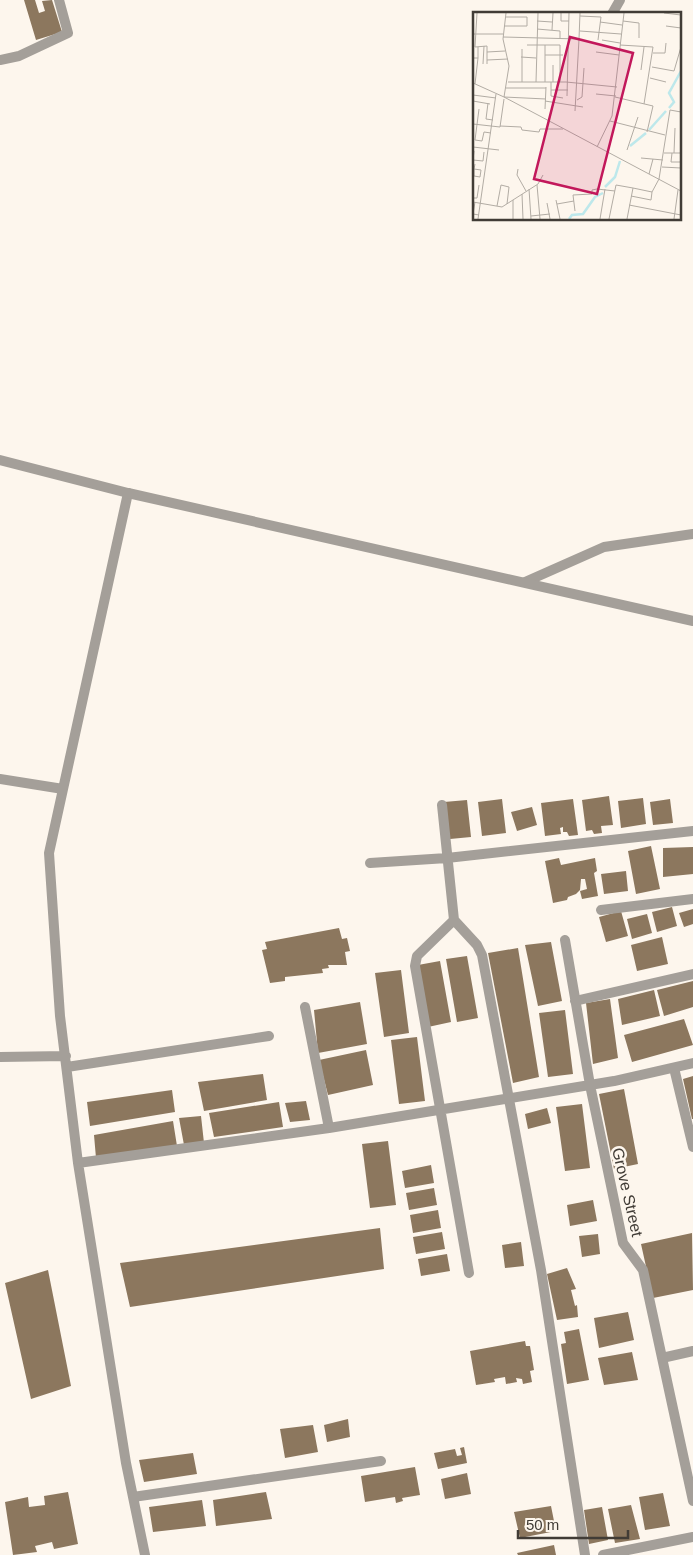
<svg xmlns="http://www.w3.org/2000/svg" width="693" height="1555" font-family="Arial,sans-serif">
<rect width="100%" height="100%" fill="#fdf6ed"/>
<path fill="#8c775e" d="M24 0H35L39 13 45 11 42 1 52 0 62 32 36 40Z
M609 796 613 825 601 826 602 833 594 834 592 830 586 831 582 800Z
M643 798 646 824 621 828 618 801Z
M502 799 506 833 482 836 478 802Z
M573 799 578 835 569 836 567 832H563V827L560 828 561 834 545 836 541 803Z
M670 799 673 823 653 825 650 802Z
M467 800 471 837 450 839 444 802Z
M532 807 537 825 517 831 511 812Z
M651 846 660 889 636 894 628 851Z
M693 847V874L663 877V848Z
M559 858 561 865 595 858 597 871 594 873 598 896 582 899 580 891 587 889 585 879H581L580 890 576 894 568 897 567 900 553 903 545 861Z
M626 871 628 891 604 894 601 874Z
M672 907 677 926 657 932 652 912Z
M693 909V924L684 927 679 913Z
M621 911 628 936 606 942 599 917Z
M647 914 652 933 632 939 627 919Z
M339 928 342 939 347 938 350 951 345 952 347 965H328L329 968 322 969 323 973 285 977V981L270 983 262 950 267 949 265 942Z
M662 937 668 964 637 971 631 945Z
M551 942 562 1001 538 1006 525 945Z
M518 948 539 1077 513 1083 488 953Z
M467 956 478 1018 457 1022 446 959Z
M440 961 451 1022 428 1027 418 965Z
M401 970 409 1033 384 1037 375 973Z
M693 981V1007L664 1016 657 990Z
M654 990 660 1016 622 1025 618 999Z
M610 999 618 1058 593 1064 586 1003Z
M360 1002 367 1044 318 1053 314 1010Z
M565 1010 573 1074 548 1077 539 1013Z
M684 1019 693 1045 632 1062 624 1035Z
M417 1037 425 1101 399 1104 391 1040Z
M366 1050 373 1085 328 1095 319 1060Z
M263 1074 267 1100 204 1111 198 1082Z
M693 1076V1119H692L683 1079Z
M624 1089 638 1164 614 1169 599 1094Z
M172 1090 175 1112 90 1126 87 1102Z
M306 1101 310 1120 290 1122 285 1103Z
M279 1102 283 1127 214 1137 209 1113Z
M582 1104 590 1168 565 1171 556 1107Z
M547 1108 551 1123 528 1129 525 1114Z
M201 1116 204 1143 184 1145 179 1118Z
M173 1121 177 1146 96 1158 94 1135Z
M388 1141 396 1205 370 1208 362 1144Z
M431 1165 434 1183 405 1188 402 1171Z
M434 1188 437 1205 409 1210 406 1193Z
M593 1200 597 1221 570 1226 567 1205Z
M438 1210 441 1228 413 1233 410 1215Z
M380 1228 384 1269 130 1307 120 1263Z
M442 1232 445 1249 416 1254 413 1237Z
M692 1233 693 1290 653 1298 641 1244Z
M598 1234 600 1254 582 1257 579 1236Z
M521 1242 524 1266 505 1268 502 1245Z
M447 1254 450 1271 421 1276 418 1259Z
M567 1268 576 1289 571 1290 575 1306 577 1305 578 1317 557 1320 547 1274Z
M48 1270 71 1386 31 1399 5 1283Z
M628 1312 634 1340 599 1348 594 1318Z
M579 1329 589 1380 567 1384 561 1344 566 1343 564 1332Z
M525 1341 526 1346H530L534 1370 530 1371 532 1382 523 1384 522 1379 516 1378 517 1382 506 1384 505 1377 494 1379 495 1382 476 1385 470 1351Z
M632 1352 638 1380 604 1385 598 1358Z
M348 1419 350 1437 327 1442 324 1425Z
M313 1425 318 1452 285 1458 280 1429Z
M464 1447 467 1463 438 1469 434 1453 455 1449 457 1456 462 1455 460 1448Z
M193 1453 197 1474 144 1482 139 1460Z
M415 1467 420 1495 402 1498 403 1501 396 1503 395 1497 365 1502 361 1476Z
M467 1473 471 1494 445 1499 441 1479Z
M68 1492 78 1544 54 1549 52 1542 35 1546 37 1552 13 1555 5 1502 28 1497 29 1507 45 1505 44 1496Z
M266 1492 272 1519 216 1526 213 1500Z
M663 1493 670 1526 645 1530 639 1497Z
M202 1500 206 1526 153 1532 149 1507Z
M631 1505 640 1539 615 1543 608 1509Z
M551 1506 556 1531 520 1538 514 1512Z
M602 1507 608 1540 589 1544 584 1510Z
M554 1545 556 1555H518L517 1553Z"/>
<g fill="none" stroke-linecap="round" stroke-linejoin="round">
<path stroke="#a49f99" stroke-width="10" d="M612 14 620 0
M0 60 19 56 68 33 59 0
M128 493 49 853 60 1016 78 1163 126 1463 145 1555
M525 582 604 547 693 534
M0 779 63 789
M442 805 454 920 477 945 482 955 541 1270 585 1555
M370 863 447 858 693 831
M601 910 693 899
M454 920 417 956 415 966 469 1273
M565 940 590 1085 623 1243 643 1270 693 1501
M575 1001 693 974
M305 1007 329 1128
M0 1057 66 1056
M67 1067 269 1036
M674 1068 693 1147
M78 1163 329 1128 614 1081 693 1063
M662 1358 693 1351
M133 1497 381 1461
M603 1555 693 1537"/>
<path stroke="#a49f99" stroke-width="10" d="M0 460 128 493 693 621"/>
</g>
<g text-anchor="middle" stroke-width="5" stroke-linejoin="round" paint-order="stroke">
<g font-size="16" fill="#413c36" stroke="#fdf6ed">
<text transform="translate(628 1192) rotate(77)" y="6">Grove Street</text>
</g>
</g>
<g transform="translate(473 12)">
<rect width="208" height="208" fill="#fdf6ed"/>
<path fill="none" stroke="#bde8eb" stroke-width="2.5" d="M196 96 201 90 196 81 208 59M176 118 193 99M157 134 173 121M132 175 142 165 147 149M96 207 99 203 110 202 122 185 130 181"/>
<path fill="none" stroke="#b2aca4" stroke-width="1" d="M4 1 2 35 14 34V52M33 1 30 27 36 54 31 85 73 87M88 1V9H96M191 1 208 3M107 4 128 5 125 28M64 9 79 10M150 9 166 11V26M127 10 149 13M31 14H54V5H33M193 14 208 16M64 17 87 19V26M79 18 80 1M107 19 148 22M0 22H30M30 25 106 27 107 1M129 28 147 31M54 33H87V70M72 33V70M147 33 180 35 171 92M49 37V70M14 40 32 39M123 40 146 43M180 41H192L193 31M72 43H90M48 45 63 46M0 46H5V35M14 48 35 47M10 52 11 34M179 55 201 59 208 35M168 58 171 35M177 66 193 70M35 70H93L144 75M63 70 65 1M78 70V84L90 86M80 70V53M0 71 31 85 208 179M2 72 5 46M33 76H73M78 78H95M123 82 143 84M0 83 23 86M94 84 96 1M142 85 180 94 174 120M104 88 109 85 111 56M0 89 17 92M72 89 110 95M15 91 13 107 20 108M6 97 2 128 9 129 11 120 18 121M72 97 73 75M102 99 106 27M137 109 192 123M0 112 27 115 31 87M27 114 48 115 49 118 66 120 67 117H90M0 135 26 138M124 135 139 104 151 1M154 138 165 105M1 139 0 148 10 149 11 140M191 141H208M199 141 198 150H208M201 141 202 116M168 146 190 148M189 155 208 156M1 157 8 158 7 165 1 164V157L2 152M45 157 44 163 53 179M176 162 180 147M64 173 67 207M56 177 58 207M49 182 50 207M158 184 178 188 179 180M0 186H4L6 173M40 188V207M83 188 87 207M0 190 29 195 65 172 70 163M2 190 0 202 6 203M74 191 77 207M84 192 101 189M156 193 208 203M24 194 28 173 36 175 34 192M102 199 100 183 119 182V178L124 177 142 179M58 204 77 202M5 207 23 82M127 207 132 177M136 207 143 173 160 176M154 207 160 176 179 180 186 167 197 98 208 100M201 207 205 178"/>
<path fill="#c2185b" fill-opacity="0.15" stroke="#c2185b" stroke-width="2.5" d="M97 25 160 41 124 182 61 167Z"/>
<rect width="208" height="208" fill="none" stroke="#413c36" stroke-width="2.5"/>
</g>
<path d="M518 1530v8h110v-8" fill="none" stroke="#413c36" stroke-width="2.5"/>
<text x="526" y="1530" font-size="15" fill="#413c36" stroke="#fdf6ed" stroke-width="4" paint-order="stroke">50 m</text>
</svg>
